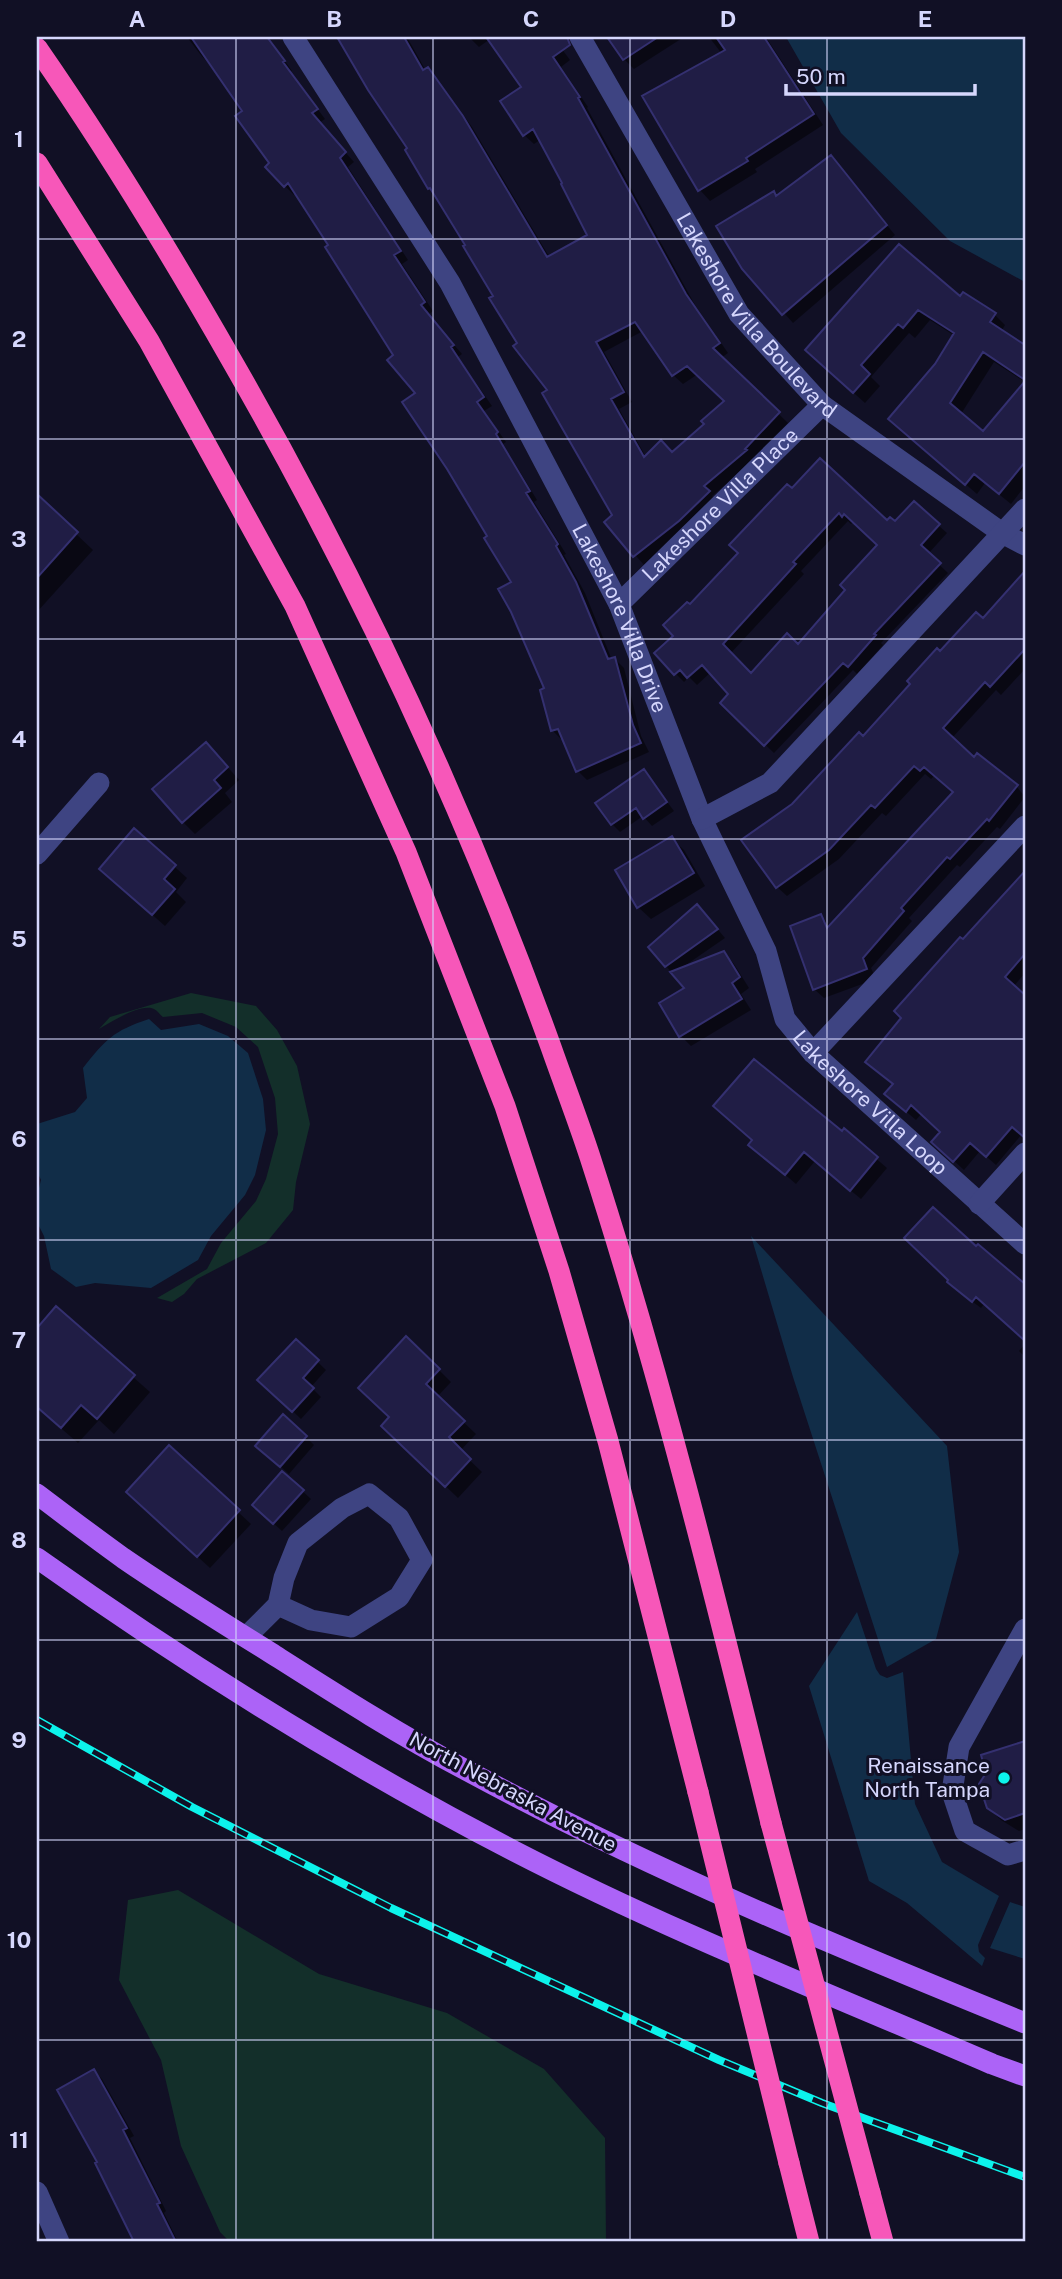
<svg xmlns="http://www.w3.org/2000/svg" width="1062" height="2279" font-family="'Public Sans',sans-serif">
<rect width="100%" height="100%" fill="#111025"/>
<path fill="#132f2a" d="M191 993 256 1006 277 1030 297 1066 310 1124 296 1182 293 1210 266 1243 197 1279 184 1294 172 1302 157 1298 207 1269 221 1243 256 1201 266 1179 278 1134 275 1098 258 1047 236 1027 202 1013 163 1017C160 1015 158 1011 154 1009 141 1003 111 1022 99 1029L110 1017Z
M178 1890 319 1974 447 2013 544 2069 605 2138 606 2242H230L220 2232 181 2146 161 2060 119 1980 128 1900Z"/>
<path fill="#112d48" d="M786 37H1025V282L950 241 841 133Z
M149 1019 161 1030 199 1024 228 1036 248 1053 263 1099 266 1130 255 1175 245 1195 211 1236 198 1260 151 1288 95 1283 76 1287 51 1269 44 1236 37 1222V1196L41 1180 37 1171V1124L75 1112 87 1098 83 1068C106 1039 113 1031 149 1019Z
M751 1236 947 1446 959 1552 936 1639 887 1667 793 1377Z
M857 1612 876 1669 880 1675 887 1678 903 1672 915 1804 942 1862 999 1896 978 1945 979 1952 985 1958 982 1966 907 1903 869 1881 809 1686Z
M1010 1902 1025 1907V1959L990 1948Z"/>
<path fill="#0007" fill-rule="evenodd" d="M187 37H268L292 71 290 72 325 119 319 123 354 162 348 167 408 260 402 264 433 311 428 315 462 354 458 357 492 406 484 411 506 442 503 444 537 500 534 502 566 554 564 555 585 593 612 660 615 659 624 668 641 736 649 752 587 780 578 771 564 739H561L552 730 547 690 513 582 418 393 331 246 296 192 294 195 285 186 271 164 245 111 210 61 208 63 200 54Z
M339 37H407L426 71 428 69 437 78 472 127 550 258 590 235 540 140 534 144 524 135 523 88 490 39 479 47 469 37H553L570 60 561 67 588 107 587 108 695 305 728 353 721 358 788 423 753 459 754 461 712 496 718 502 644 565 606 522 614 516 549 391 519 344 467 246 435 194 429 188 410 149 369 89ZM643 331 673 375 683 384 698 374 726 401 706 424 672 454 646 457 619 409 632 402 604 352Z
M610 37H684L634 69 624 59Z
M709 37H766L823 125 755 169 757 172 710 201 700 190 644 96 722 54Z
M831 157 895 235 793 323 744 268 773 193 777 197Z
M899 247 961 298 994 314 1005 325 1001 332 1025 347V382L994 362 961 414 984 434 1025 384V486L1011 504 985 483 977 494 943 465 936 365 955 336 930 320 915 338 909 333 871 377 880 386 865 403 818 361Z
M788 486 887 523 938 525 947 533 928 554 948 573 881 643 883 645 857 674 853 670 774 753 722 703 731 694 711 672 697 685 689 677 684 682 676 674 675 636 690 607 740 554ZM848 521 851 524 854 521 879 545 847 590 798 646 751 675 730 654 804 574 801 571Z
M37 497 93 550 37 612Z
M1020 579 1025 584V669L1001 695 996 690 952 738 974 759 977 755 1017 787 1025 797 1000 829 997 827 960 867 957 865 909 918 912 921 871 968 876 979 824 998 814 989 821 916 831 926 955 793 934 776 931 779 925 774 886 816 882 813 839 859 787 896 777 887 793 805 863 738 940 653 983 621Z
M218 756 239 780 225 793 232 802 195 834 183 822Z
M644 771 674 811 652 826 643 816 620 832 612 824Z
M134 830 187 878 176 892 186 902 165 926 114 881Z
M671 838 684 850 705 886 651 919 638 907Z
M1025 873V973L1013 987 1025 997V1137L1022 1134 996 1165 980 1151 964 1170 943 1151 942 1132 922 1113 916 1120 896 1103 894 1085 963 941Z
M705 914 725 938 683 967 724 953 734 964 749 988 741 994 751 1010 691 1046 681 1036 661 1004 686 989 666 966Z
M844 1131 887 1168 861 1199 815 1161 796 1184 761 1154 754 1141 842 1134Z
M978 1246 1025 1287V1340L985 1303 981 1308 957 1290Z
M56 1309 150 1392 114 1434 99 1420 78 1443 40 1410 37 1414V1330Z
M296 1341 326 1370 311 1387 321 1397 301 1419 260 1380Z
M1025 1344V1357L1019 1351Z
M439 1370 451 1382 437 1397 476 1434 460 1451 482 1472 458 1498 383 1426Z
M306 1437 314 1445 289 1474 265 1453Z
M169 1448 251 1524 210 1568 140 1504Z
M283 1473 311 1499 282 1531 262 1513Z
M1025 1743V1829L1019 1831 1001 1820 988 1808V1773L983 1756Z
M94 2071 102 2079 134 2136 130 2138 166 2211 164 2213 178 2242H132L130 2237 132 2235Z"/>
<path fill="#201d45" stroke="#343070" stroke-width="2" fill-rule="evenodd" d="M191 37H267L285 61 283 62 318 109 312 113 346 152 340 158 401 251 394 255 425 302 421 305 454 345 451 347 484 397 477 402 498 432 496 434 530 491 526 493 558 544 556 546 576 582 608 659 615 657 633 725 641 743 576 772 558 729 551 731 540 690 544 688 511 612 498 589 511 582 484 538 487 536 447 469 402 402 415 393 387 360 393 355 325 247 328 245 288 183 284 187 265 167 269 163 235 116 242 111Z
M337 37H404L423 70 428 67 463 116 547 257 587 235 561 184 562 183 533 129 523 136 500 101 521 87 486 37H567L570 45 553 57 580 97 578 98 686 294 720 343 713 348 780 412 745 449 747 450 704 486 710 491 679 521 633 557 604 522 612 515 542 393 547 390 513 346 517 343 489 298 493 296 463 246 465 245 430 188 428 189 405 150 407 148 368 90ZM635 322 672 376 687 366 724 401 701 421 704 424 672 452 661 440 644 457 611 399 624 392 596 342Z
M607 37H658L623 60Z
M716 37H764L814 114 746 158 748 161 698 191 642 96 725 50Z
M831 155 887 225 782 315 742 269 716 226 774 191 776 196Z
M899 244 960 296 963 292 996 313 990 322 1025 345V380L983 352 950 403 983 431 1025 381V462L999 494 974 474 965 485 888 419 935 364 954 333 918 310 903 328 898 324 861 365 870 374 853 393 805 350Z
M820 458 887 520 890 517 895 521 914 501 940 524 921 545 941 563 874 634 876 635 848 667 843 663 764 746 720 703 728 694 702 665 687 678 680 670 674 675 654 653 673 636 663 625 687 602 690 604 738 553 729 545 787 484 792 488ZM839 513 842 517 844 514 877 545 840 585 845 590 798 644 787 633 751 673 723 644 796 564 793 562Z
M37 494 78 532 37 578Z
M1025 571V649L990 687 985 682 943 728 974 757 977 753 1018 785 989 821 987 819 950 859 947 857 901 908 904 911 863 958 867 969 813 990 790 926 821 914 827 928 953 792 924 767 920 771 914 766 875 808 871 805 829 850 776 888 741 840 792 804 859 732 863 736 910 684 907 681 937 648 940 651 976 612 983 618Z
M206 742 228 767 214 780 221 788 182 823 152 789Z
M644 769 667 802 643 819 636 808 611 825 595 803Z
M134 828 176 865 164 879 175 889 152 915 99 869Z
M672 836 694 873 637 908 615 870Z
M1025 871V954L1005 977 1025 995V1138L1012 1127 986 1157 970 1143 953 1162 931 1142 940 1132 911 1105 906 1112 884 1094 893 1084 865 1062 901 1018 894 1011 960 937 963 939Z
M697 904 718 929 665 967 648 947Z
M724 951 740 977 732 983 742 999 679 1037 659 1003 684 988 670 972Z
M754 1059 842 1131 844 1128 878 1157 850 1191 804 1152 785 1175 748 1145 752 1140 713 1106Z
M933 1207 976 1246 978 1244 1025 1284V1341L976 1297 972 1302 947 1282 948 1280 904 1238Z
M56 1306 135 1375 97 1419 81 1405 61 1428 37 1407V1328Z
M406 1336 440 1369 426 1384 465 1421 449 1437 471 1459 445 1487 381 1426 389 1417 358 1388Z
M296 1339 319 1360 303 1378 314 1388 292 1412 257 1380Z
M283 1414 307 1436 280 1467 255 1446Z
M169 1445 240 1510 197 1557 126 1492Z
M282 1471 304 1490 273 1524 252 1505Z
M1025 1741V1813L1005 1820 987 1808 979 1784 986 1773 981 1755Z
M94 2069 127 2128 123 2130 160 2203 157 2204 176 2242H134L95 2163 97 2162 57 2090Z"/>
<g fill="none" stroke-linecap="round" stroke-linejoin="round">
<g stroke="#3e4482" stroke-width="21">
<path id="s1" d="M293 37 450 283 619 604 702 819 766 951 785 1019 813 1053 1025 1244"/>
<path id="s2" d="M580 37 739 314 822 405 1002 533 1025 545"/>
<path id="s3" d="M619 604 822 405"/>
<path d="M702 819 770 783 1025 509"/>
<path d="M37 854 99 783"/>
<path d="M813 1053 1025 826"/>
<path d="M979 1204 1025 1153"/>
<path d="M1025 1629 959 1747 952 1792 965 1831 1008 1855 1025 1850"/>
<path d="M246 1637 278 1605 284 1578 298 1543 342 1508 369 1494 399 1518 422 1560 399 1597 351 1627 311 1620 278 1605"/>
<path d="M37 2192 59 2242"/>
</g>
<path stroke="#ac63f7" stroke-width="21" d="M37 1494C66 1516 94 1537 123 1558 171 1591 221 1622 271 1653 334 1693 398 1734 464 1769 645 1867 835 1946 1025 2023
M37 1558C189 1666 348 1765 514 1851 669 1931 832 1995 992 2064L1025 2076"/>
<path stroke="#f757b9" stroke-width="21" d="M37 48C107 149 171 254 232 361 358 580 465 809 551 1047 564 1084 578 1120 590 1157 661 1376 716 1600 771 1823
M37 163 149 341 295 606 406 852 505 1106 559 1271 608 1441 698 1792
M789 2163 809 2242
M870 2193 883 2242"/>
<defs>
<path id="rail" d="M37 1720 192 1807 391 1908 719 2060 822 2103 1025 2177"/>
</defs>
<use href="#rail" stroke="#0cf3eb" stroke-width="8"/>
<use href="#rail" stroke="#111025" stroke-width="5" stroke-dasharray="16" stroke-linecap="butt"/>
<path stroke="#f757b9" stroke-width="21" d="M698 1792 789 2163
M771 1823 870 2193"/>
</g>
<path fill="none" stroke="#d6d7fd" stroke-width="2" stroke-opacity="0.55" d="M236 37V2242M433 37V2242M630 37V2242M827 37V2242M37 239H1025M37 439H1025M37 639H1025M37 839H1025M37 1039H1025M37 1240H1025M37 1440H1025M37 1640H1025M37 1840H1025M37 2040H1025"/>
<circle fill="#0cf3eb" stroke="#111025" stroke-width="2.5" cx="1004" cy="1778" r="7"/>
<g text-anchor="middle" stroke-width="6" stroke-linejoin="round" paint-order="stroke">
<g font-size="21" fill="#d6d7fd" stroke="#111025">
<text dy="7" stroke="none"><textPath href="#s2" startOffset="331">Lakeshore Villa Boulevard</textPath></text>
<text dy="7" stroke="none"><textPath href="#s3" startOffset="142">Lakeshore Villa Place</textPath></text>
<text dy="7" stroke="none"><textPath href="#s1" startOffset="668">Lakeshore Villa Drive</textPath></text>
<text dy="7" stroke="none"><textPath href="#s1" startOffset="1222">Lakeshore Villa Loop</textPath></text>
<text transform="translate(513 1792) rotate(28)" y="7">North Nebraska Avenue</text>
</g>
<g font-size="21" fill="#d6d7fd" stroke="#111025" text-anchor="end">
<text x="990" y="1773">Renaissance<tspan x="990" dy="24">North Tampa</tspan></text>
</g>
</g>
<rect width="1062" height="2279" fill="none" stroke="#111025" stroke-width="77"/>
<path d="M786 84v10h189v-10" fill="none" stroke="#d6d7fd" stroke-width="3.5"/>
<text x="796" y="84" font-size="21" fill="#d6d7fd" stroke="#111025" stroke-width="5" paint-order="stroke">50 m</text>
<rect x="38" y="38" width="986" height="2202" fill="none" stroke="#d6d7fd" stroke-width="2.5"/>
<g font-size="23" text-anchor="middle" font-weight="bold" fill="#d6d7fd">
<text x="137" y="27">A</text>
<text x="334" y="27">B</text>
<text x="531" y="27">C</text>
<text x="728" y="27">D</text>
<text x="925" y="27">E</text>
<text x="19" y="147">1</text>
<text x="19" y="347">2</text>
<text x="19" y="547">3</text>
<text x="19" y="747">4</text>
<text x="19" y="947">5</text>
<text x="19" y="1147">6</text>
<text x="19" y="1348">7</text>
<text x="19" y="1548">8</text>
<text x="19" y="1748">9</text>
<text x="19" y="1948">10</text>
<text x="19" y="2148">11</text>
</g>
</svg>
